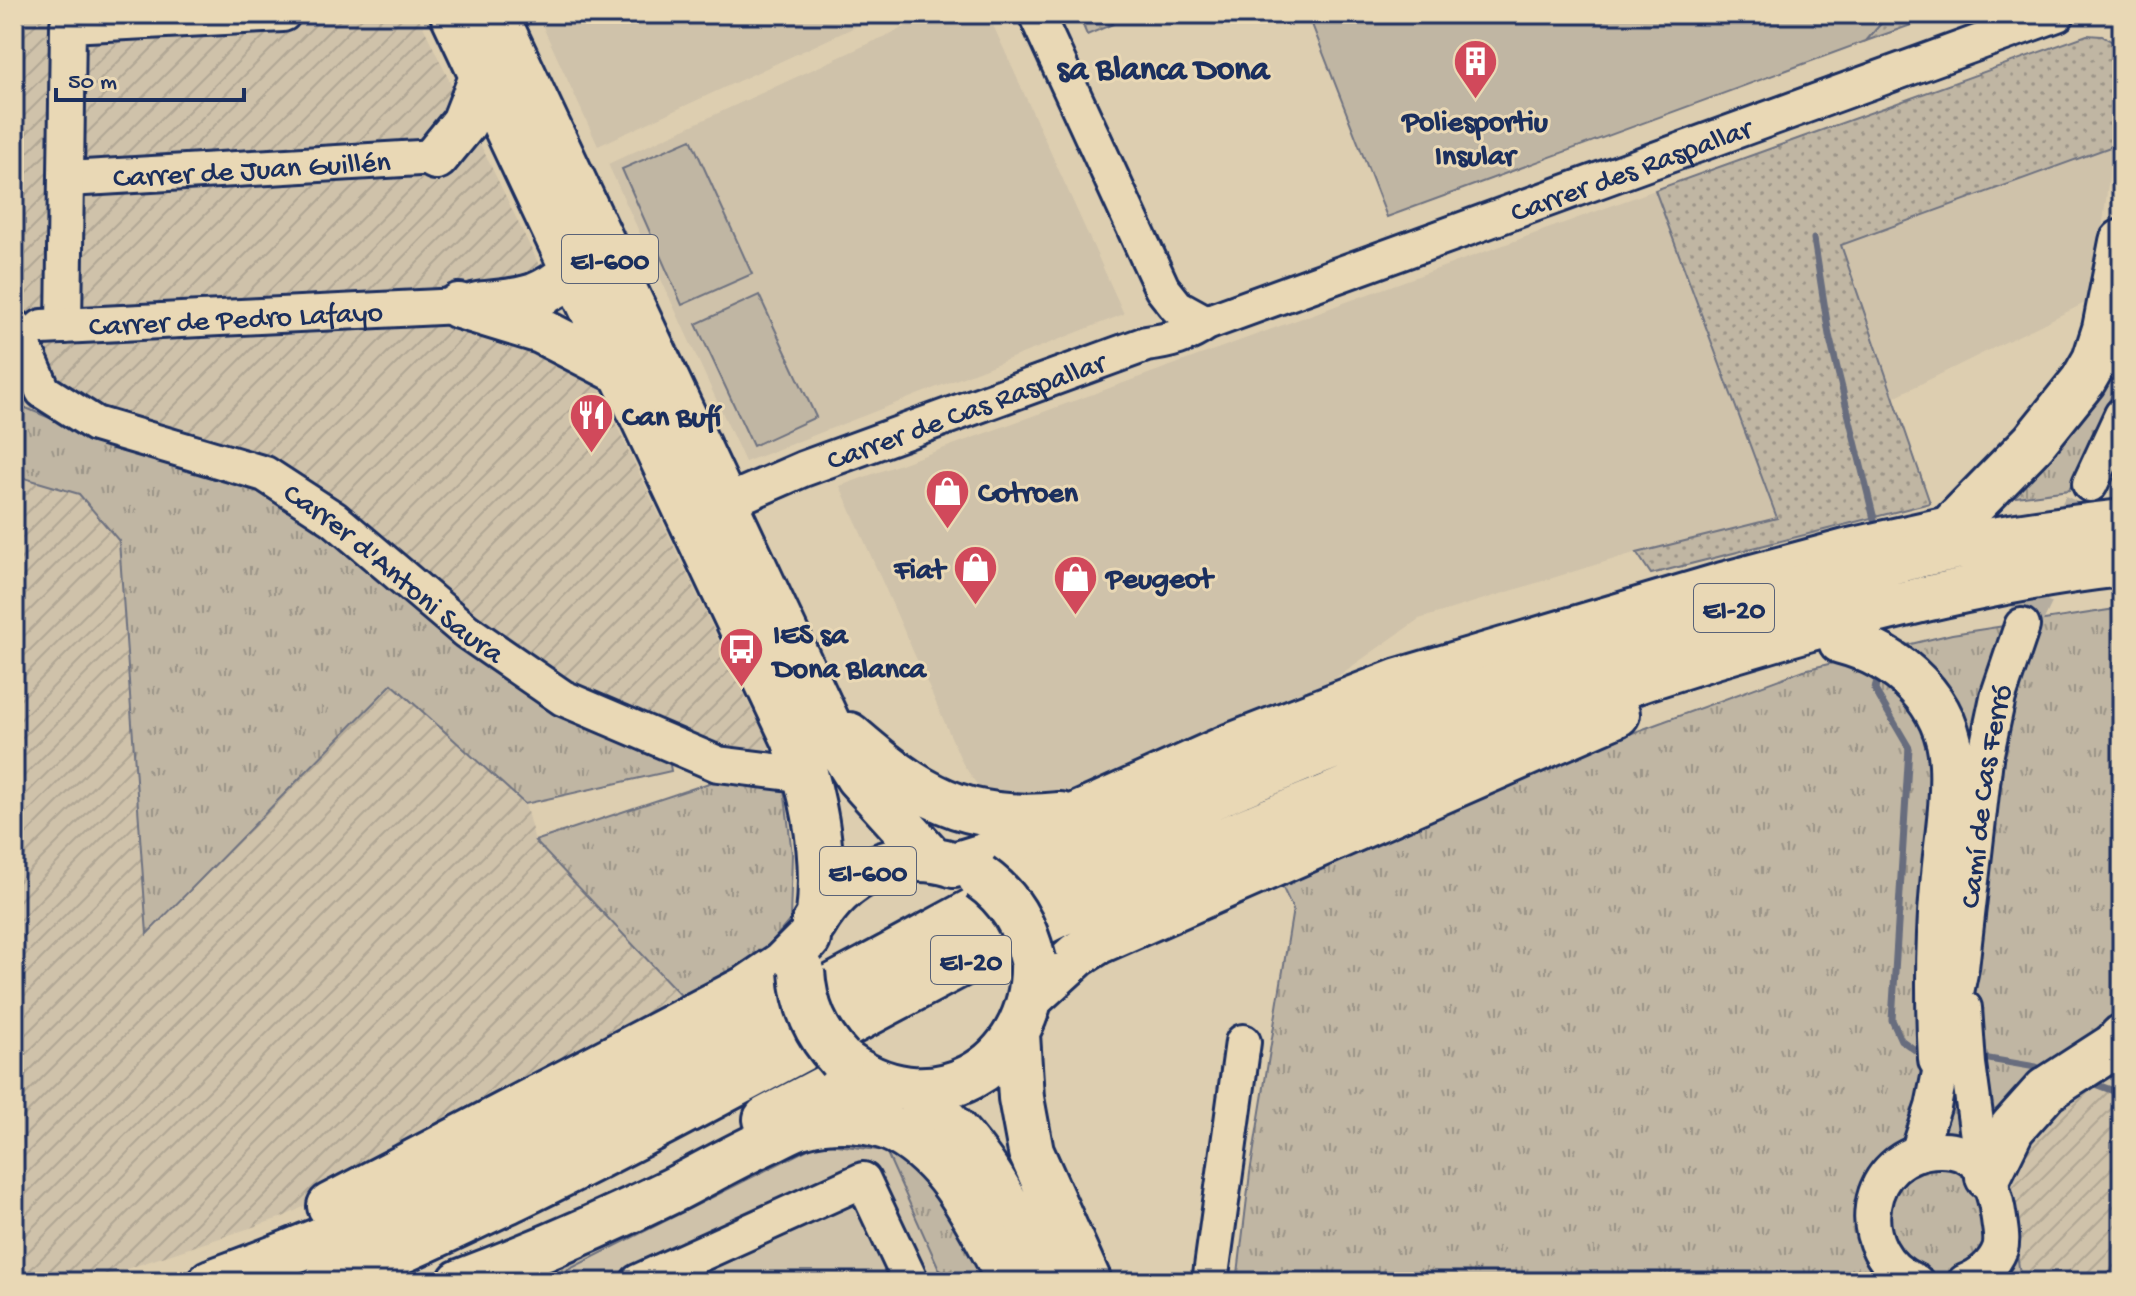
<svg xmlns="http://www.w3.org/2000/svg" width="2136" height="1296" font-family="'Gochi Hand',sans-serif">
<defs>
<pattern id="industrial-furrows" width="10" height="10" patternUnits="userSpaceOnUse" patternTransform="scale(2)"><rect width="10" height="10" fill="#cfc2aa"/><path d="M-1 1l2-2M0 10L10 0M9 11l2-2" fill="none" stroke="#b1a795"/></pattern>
<pattern id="grass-tufts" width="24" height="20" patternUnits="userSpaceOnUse" patternTransform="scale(2)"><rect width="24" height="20" fill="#c0b6a3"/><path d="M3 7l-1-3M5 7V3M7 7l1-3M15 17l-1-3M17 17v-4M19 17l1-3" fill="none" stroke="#9b9488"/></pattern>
<pattern id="park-dots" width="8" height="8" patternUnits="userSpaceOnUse" patternTransform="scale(2)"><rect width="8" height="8" fill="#c0b6a3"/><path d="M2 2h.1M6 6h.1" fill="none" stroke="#9b9488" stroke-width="1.8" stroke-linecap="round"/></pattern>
</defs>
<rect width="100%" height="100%" fill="#ddceb0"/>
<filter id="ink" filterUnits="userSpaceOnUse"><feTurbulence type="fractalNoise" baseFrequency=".0125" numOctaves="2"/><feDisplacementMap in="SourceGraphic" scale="16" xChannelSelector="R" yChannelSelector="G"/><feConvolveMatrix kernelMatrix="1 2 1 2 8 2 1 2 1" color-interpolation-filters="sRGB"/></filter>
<g filter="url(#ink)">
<path fill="#cfc2aa" d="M537 14H883L598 146Z
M933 14H988L1124 314 745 462 608 164Z
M2113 146 2093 299 1894 397 1841 245Z
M1655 190 1777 519 1634 553 1419 619 1324 686 1054 797 982 792 963 764 840 486Z
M820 1143 886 1151 945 1282H544Z"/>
<path fill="url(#industrial-furrows)" d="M14 14H417L594 378 756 719 775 742 758 757 661 730 558 680 445 594 301 474 79 401 76 429 14 403Z
M14 475 79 494 119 541 147 933 392 683 525 804 535 841 690 1005 464 1127 283 1217 87 1282H14Z
M2122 1053V1282H2021L2010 1202 2013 1154 2020 1136Z"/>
<path fill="url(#grass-tufts)" stroke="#6e7280" stroke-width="2" d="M2122 298V369L2084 463 2069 490 2008 498Z
M14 403 76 429 273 491 444 631 669 759 671 771 525 804 392 684 147 934 119 541 79 494 14 475Z
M2122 608V1053L2095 1071 2013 1154 2010 1202 2021 1282H1237L1250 1173 1293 909 1277 876 1586 750 1804 670 1952 634Z
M718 780 784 789 792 854 790 920 743 976 690 1005 535 841Z
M826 1128 920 1157 1001 1282H945L886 1151 820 1143 544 1282H518Z"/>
<path fill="url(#park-dots)" stroke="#6e7280" stroke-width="2" d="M1078 14H1109L1113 24 1087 35Z
M1889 14H1942L1866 41Z
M2087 35 2102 36 2118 45 2122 70 2113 146 1841 245 1930 503 1651 574 1637 553 1777 518 1655 190Z"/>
<path fill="#c0b6a3" stroke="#6e7280" stroke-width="2" d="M1308 14H1889L1866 41 1387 217Z
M691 139 752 274 682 305 622 169Z
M759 295 816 417 753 446 696 324Z"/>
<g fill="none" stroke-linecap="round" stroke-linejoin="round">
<path stroke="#676d7e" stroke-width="7" d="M1814 239 1829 335 1874 519
M1878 674 1875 690 1909 748 1892 1020 1901 1040 1915 1050
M1989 1059 2036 1067
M2092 1083 2122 1094"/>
<path stroke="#b6aea0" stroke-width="34" stroke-dasharray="34 17" stroke-linecap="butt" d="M2022 626 2090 484"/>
<defs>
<g id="minor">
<path d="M1036 14 1162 288 1177 307 1206 323"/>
<path id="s1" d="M68 179 436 157"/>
<path d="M64 326 68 25 283 14"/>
<path id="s2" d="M42 327 459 306"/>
<path id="s3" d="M16 328 43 391 95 424 265 474 334 519 466 631 563 698 718 764 807 775"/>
<path d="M2090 484 2122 415"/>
<path id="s4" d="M725 503 803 469 1146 344C1169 341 1188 336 1206 323L2057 14"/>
<path d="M1964 1008 1968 1064 1982 1166"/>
<path id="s5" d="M1918 1153 1933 1107 1961 968 1985 758 1998 697 2022 626"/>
<path d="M638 1282 863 1180 911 1282"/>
<path d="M1210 1282 1243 1042"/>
<path d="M1916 1282C1848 1254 1862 1151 1939 1150 1981 1149 1994 1182 1999 1219 2000 1228 2003 1240 2000 1249 1994 1265 1980 1276 1965 1282"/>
</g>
<path id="major" d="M453 14 794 739C814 795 826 854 819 915
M495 14 838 745 858 777 933 860
M436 157 464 123 482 77
M477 305C522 300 538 302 574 271
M459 306 541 331 621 372
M849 735C919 796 963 824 1060 815
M954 865 990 854 1231 746 1399 681 1723 585 1850 551 1949 529 2034 442 2083 381 2095 360 2105 329 2122 242
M814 924C842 875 897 847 952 864
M1017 1034 1021 1098 1031 1152 1089 1282
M840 1059C927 1129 1037 1070 1033 960
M910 1089C979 1142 1010 1205 1044 1282"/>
<path id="highway" d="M1841 641C1899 656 1949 701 1952 764 1954 805 1946 846 1943 887 1938 944 1938 1001 1941 1059
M1032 996 1077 955 1099 941 1617 714
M766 1119 831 1085 867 1078
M1988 1177 2012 1128 2046 1090 2114 1046 2122 1037
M330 1206 749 987 783 964 808 939
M211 1282C439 1201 653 1083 866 969 921 940 975 909 1031 881 1232 781 1444 699 1658 632 1747 604 1836 574 1927 553 1991 539 2057 529 2122 522
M327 1282C391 1257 453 1227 514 1198 696 1110 870 1008 1051 918 1147 870 1247 830 1346 789 1496 727 1650 673 1807 629 1910 601 2015 576 2122 564
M460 1282C532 1255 604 1224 673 1190 706 1173 737 1155 770 1140 781 1135 792 1128 804 1125 833 1117 872 1118 899 1133 956 1165 980 1228 1011 1282"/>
</defs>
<use href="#minor" stroke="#1b2f5e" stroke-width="40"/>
<use href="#major" stroke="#1b2f5e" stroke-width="50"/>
<use href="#highway" stroke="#1b2f5e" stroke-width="50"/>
<use href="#minor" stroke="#e9d8b5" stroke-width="34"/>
<use href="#major" stroke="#e9d8b5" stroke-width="44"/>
<use href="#highway" stroke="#e9d8b5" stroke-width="44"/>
<defs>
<path id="major-bridge" d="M980 877C1010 898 1025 925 1033 960
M802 971C804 1007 816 1033 840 1059"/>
</defs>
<use href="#major-bridge" stroke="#1b2f5e" stroke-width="50" stroke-linecap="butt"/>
<use href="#major-bridge" stroke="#e9d8b5" stroke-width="44"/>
</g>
</g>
<defs>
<symbol id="building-pin" viewBox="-11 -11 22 30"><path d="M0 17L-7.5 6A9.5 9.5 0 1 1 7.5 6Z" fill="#d1495b" stroke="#e9d8b5"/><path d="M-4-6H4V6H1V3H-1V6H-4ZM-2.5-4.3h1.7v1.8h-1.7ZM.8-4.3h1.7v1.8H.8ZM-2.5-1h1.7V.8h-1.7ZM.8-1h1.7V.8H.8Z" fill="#fff"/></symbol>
<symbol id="restaurant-pin" viewBox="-11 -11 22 30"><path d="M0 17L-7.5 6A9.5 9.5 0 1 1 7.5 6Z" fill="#d1495b" stroke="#e9d8b5"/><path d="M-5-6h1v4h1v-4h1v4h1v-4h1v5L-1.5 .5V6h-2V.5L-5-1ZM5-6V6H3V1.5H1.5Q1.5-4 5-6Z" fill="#fff"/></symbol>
<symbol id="shop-pin" viewBox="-11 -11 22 30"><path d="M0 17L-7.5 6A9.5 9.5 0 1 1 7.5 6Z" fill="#d1495b" stroke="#e9d8b5"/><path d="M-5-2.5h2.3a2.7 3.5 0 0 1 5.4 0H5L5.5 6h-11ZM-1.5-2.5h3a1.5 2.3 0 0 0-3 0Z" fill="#fff"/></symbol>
<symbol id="bus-pin" viewBox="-11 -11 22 30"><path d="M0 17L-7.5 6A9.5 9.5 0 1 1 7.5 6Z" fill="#d1495b" stroke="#e9d8b5"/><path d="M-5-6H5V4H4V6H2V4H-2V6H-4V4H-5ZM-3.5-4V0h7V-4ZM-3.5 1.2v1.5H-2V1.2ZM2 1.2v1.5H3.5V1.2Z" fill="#fff"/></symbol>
</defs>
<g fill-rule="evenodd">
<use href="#building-pin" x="1450" y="36" width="51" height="69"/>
<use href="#restaurant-pin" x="566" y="390" width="51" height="69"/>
<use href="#shop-pin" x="922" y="466" width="51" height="69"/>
<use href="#shop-pin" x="950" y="542" width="51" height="69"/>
<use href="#shop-pin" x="1050" y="552" width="51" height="69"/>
<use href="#bus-pin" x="716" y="624" width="51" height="69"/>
</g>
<g text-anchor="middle" stroke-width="6" stroke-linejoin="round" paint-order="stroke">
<g fill="#e9d8b5" stroke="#596278" stroke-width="2">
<rect x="562" y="235" width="96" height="48" rx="6"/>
<rect x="1694" y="584" width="80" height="48" rx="6"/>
<rect x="820" y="847" width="96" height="48" rx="6"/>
<rect x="931" y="936" width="80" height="48" rx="6"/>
</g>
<g font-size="28" font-weight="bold" fill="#1b2f5e">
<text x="610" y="269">EI-600</text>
<text x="1734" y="618">EI-20</text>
<text x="868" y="881">EI-600</text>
<text x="971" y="970">EI-20</text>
</g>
<g font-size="30" font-weight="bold" fill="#1b2f5e" stroke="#e9d8b5" text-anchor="start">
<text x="1475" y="130" text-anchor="middle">Poliesportiu<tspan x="1475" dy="34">Insular</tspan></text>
<text x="622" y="425">Can Bufí</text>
<text x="978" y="501">Cotroen</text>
<text x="945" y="578" text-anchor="end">Fiat</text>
<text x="1106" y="587">Peugeot</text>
<text x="773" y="643">IES sa<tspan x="773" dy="34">Dona Blanca</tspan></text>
</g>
<g font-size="30" fill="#1b2f5e" stroke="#e9d8b5">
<text dy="10" stroke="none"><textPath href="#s1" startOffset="184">Carrer de Juan Guillén</textPath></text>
<text dy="10" stroke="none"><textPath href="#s4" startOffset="966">Carrer des Raspallar</textPath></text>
<text dy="10" stroke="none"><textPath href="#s2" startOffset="194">Carrer de Pedro Lafayo</textPath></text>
<text dy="10" stroke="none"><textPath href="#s4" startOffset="258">Carrer de Cas Raspallar</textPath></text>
<text dy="10" stroke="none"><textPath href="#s3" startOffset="470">Carrer d'Antoni Saura</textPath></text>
<text dy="10" stroke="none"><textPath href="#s5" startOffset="364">Camí de Cas Ferró</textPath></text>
</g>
<g font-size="34" font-weight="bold" fill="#1b2f5e" stroke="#e9d8b5">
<text x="1163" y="78">sa Blanca Dona</text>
</g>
</g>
<rect width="2136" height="1296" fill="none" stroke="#e9d8b5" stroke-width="48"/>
<rect x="24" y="24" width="2088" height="1248" fill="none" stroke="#1b2f5e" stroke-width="3" filter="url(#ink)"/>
<path d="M56 88v12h188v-12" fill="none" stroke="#1b2f5e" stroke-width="4"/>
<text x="68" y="88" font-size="24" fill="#1b2f5e" stroke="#e9d8b5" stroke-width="6" paint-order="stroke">50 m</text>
</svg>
